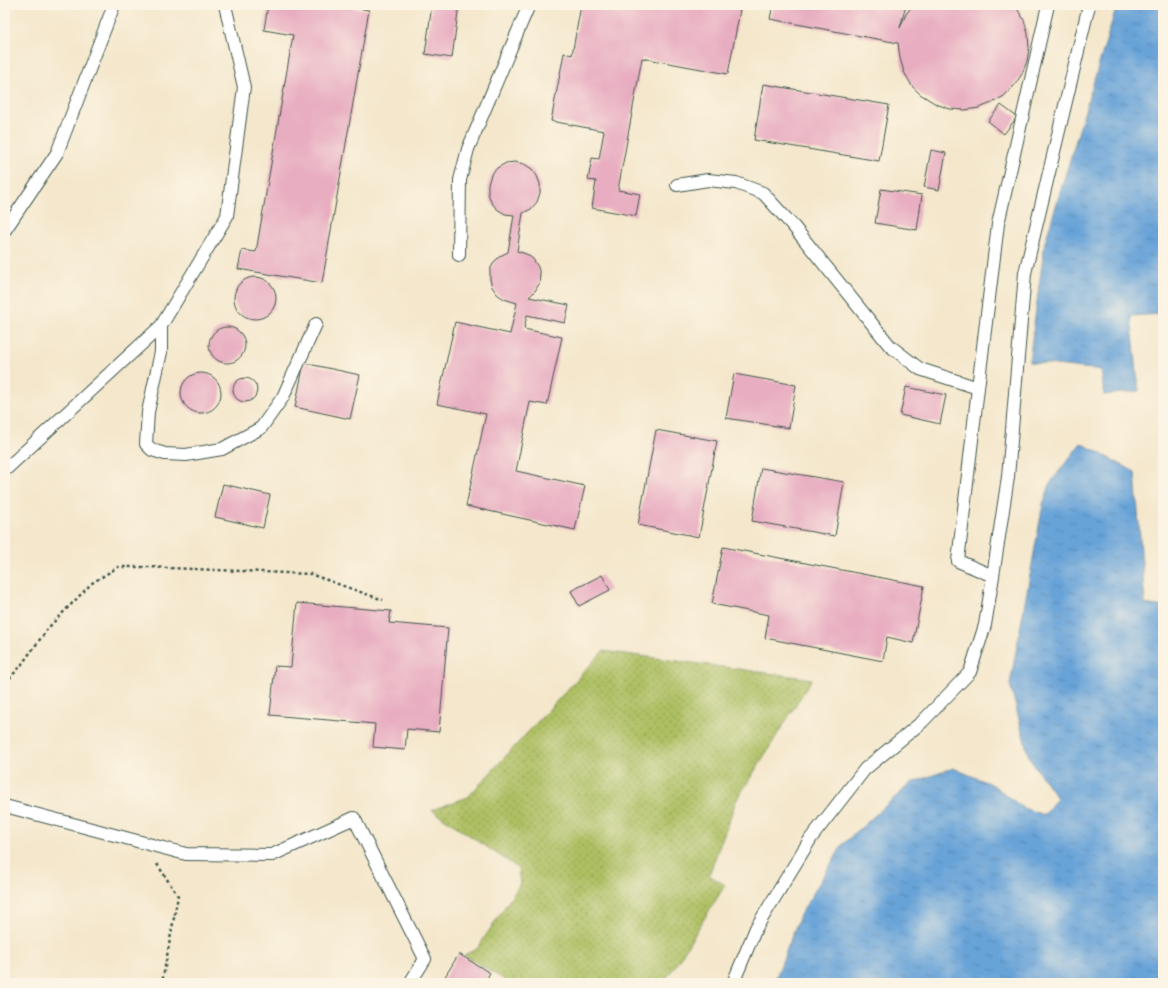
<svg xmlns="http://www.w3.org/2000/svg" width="1168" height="988" font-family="'Libre Bodoni',serif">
<defs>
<pattern id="grass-dots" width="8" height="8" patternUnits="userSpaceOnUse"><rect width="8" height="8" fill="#adbf62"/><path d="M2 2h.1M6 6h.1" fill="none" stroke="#8c9c52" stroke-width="1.8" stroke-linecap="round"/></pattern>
<pattern id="water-ripples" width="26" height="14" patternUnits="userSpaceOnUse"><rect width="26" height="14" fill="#68a3d8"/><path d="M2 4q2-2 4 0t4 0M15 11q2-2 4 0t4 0" fill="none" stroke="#5586b0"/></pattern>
</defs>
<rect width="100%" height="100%" fill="#fcf5e5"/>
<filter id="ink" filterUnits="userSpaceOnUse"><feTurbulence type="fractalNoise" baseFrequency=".025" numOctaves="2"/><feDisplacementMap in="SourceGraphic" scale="8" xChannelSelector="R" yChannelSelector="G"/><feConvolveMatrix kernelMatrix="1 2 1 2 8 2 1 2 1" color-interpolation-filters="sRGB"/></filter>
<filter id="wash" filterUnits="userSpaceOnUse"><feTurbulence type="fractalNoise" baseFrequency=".012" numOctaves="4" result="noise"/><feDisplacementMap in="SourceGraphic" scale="16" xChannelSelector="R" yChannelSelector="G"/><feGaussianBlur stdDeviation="0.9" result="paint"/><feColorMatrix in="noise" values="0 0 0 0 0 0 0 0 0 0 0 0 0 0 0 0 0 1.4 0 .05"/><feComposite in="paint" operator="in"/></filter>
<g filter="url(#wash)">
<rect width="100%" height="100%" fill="#f4e7cc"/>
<path fill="url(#grass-dots)" stroke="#667e4b" d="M603 651 812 679 736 801 709 875 725 885 677 963 663 983H510L464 955 477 949 520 884 518 868 432 810 468 797Z"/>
<path fill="url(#water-ripples)" stroke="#447086" d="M1117 5H1163V314L1131 316 1139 391 1104 395 1101 370 1029 362 1045 242Z
M1081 443 1135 472 1145 604 1163 607V983H774L800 915 843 844 911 783 953 768 993 785 1023 808 1044 815 1057 798 1029 758 1010 684 1043 504 1051 482Z"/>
<g id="blocks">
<path fill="#e8adc1" d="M268 5H337L369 10 322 283 238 269 242 250 256 252 293 35 264 30Z
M432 5H459L452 58 425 54Z
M581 5H713L740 10 728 74 642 58 618 190 640 194 636 216 592 208 596 181 588 180 592 158 599 159 604 131 551 121 564 53 572 55Z
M773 5H906L900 28 906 14 913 5H1015L1024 20 1028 34 1029 48 1027 61 1022 74 1014 86 1004 96 992 103 979 108 965 110 950 109 936 104 920 94 912 86 904 72 900 58 898 43 770 19Z
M763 84 889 105 879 161 754 140Z
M1001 105 1017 117 1004 134 988 121Z
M931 150 946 153 939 190 924 187Z
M515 162 524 164 532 169 537 176 540 184V193L537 202 531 209 523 213 517 251 526 254 533 259 538 267 540 275 539 284 535 291 529 297 569 305 565 323 527 315 524 329 562 337 547 405 530 402 516 471 585 486 575 530 466 506 486 414 437 404 455 322 510 334 517 303 504 299 497 294 492 287 490 279V270L494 262 500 256 508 252 514 215 505 214 497 209 491 202 488 193V184L491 175 497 168 506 163Z
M881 189 922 195 917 230 875 223Z
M234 298a21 21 0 1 1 42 0a21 21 0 1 1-42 0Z
M209 345a18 18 0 1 1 36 0a18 18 0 1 1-36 0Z
M304 363 360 375 350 419 295 407Z
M181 393a20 20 0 1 1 40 0a20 20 0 1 1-40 0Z
M734 374 796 385 789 428 726 418Z
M233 390a12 12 0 1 1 24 0a12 12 0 1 1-24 0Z
M906 387 946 395 940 424 900 415Z
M656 430 717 441 699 537 638 525Z
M761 468 844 482 835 536 752 521Z
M223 484 270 495 263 528 215 517Z
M723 547 924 586 913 643 887 637 883 661 765 638 769 615 712 604Z
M602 575 610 590 579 606 571 591Z
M297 603 391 611 389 623 448 628 439 732 407 729 405 750 373 747 375 724 270 715 275 666 291 667Z
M459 954 490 973 484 983H441Z"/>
</g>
</g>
<g filter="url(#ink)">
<use href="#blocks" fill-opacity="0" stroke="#3f564b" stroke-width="1"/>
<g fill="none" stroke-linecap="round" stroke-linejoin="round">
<defs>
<path id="service" d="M677 185 708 180 736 183 763 193 794 227 890 346 920 369 978 388
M5 230 57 153 114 5
M459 255 460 180 468 149 529 5
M161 326V352L148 412 146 444 152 450 165 454 186 455 222 449 261 428 283 397 316 324
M5 470 161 326 227 216 244 87 225 5
M993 576 1008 477 1025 273 1089 5
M5 806 186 854 272 855 354 818 425 959 410 983
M733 983 756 928 811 838 865 769 922 722 970 672 985 625 993 576 958 561 978 388 998 224 1048 5"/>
</defs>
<use href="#service" stroke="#3f564b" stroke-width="14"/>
<path stroke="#3f564b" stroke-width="2.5" stroke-dasharray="3 3" stroke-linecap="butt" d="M5 683 19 668 49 627 92 583 118 567H147L310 574 383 600
M157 864 178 896 162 983"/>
<use href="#service" stroke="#fff" stroke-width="12"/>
</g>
</g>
<rect width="1168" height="988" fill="none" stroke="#fcf5e5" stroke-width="20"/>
</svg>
